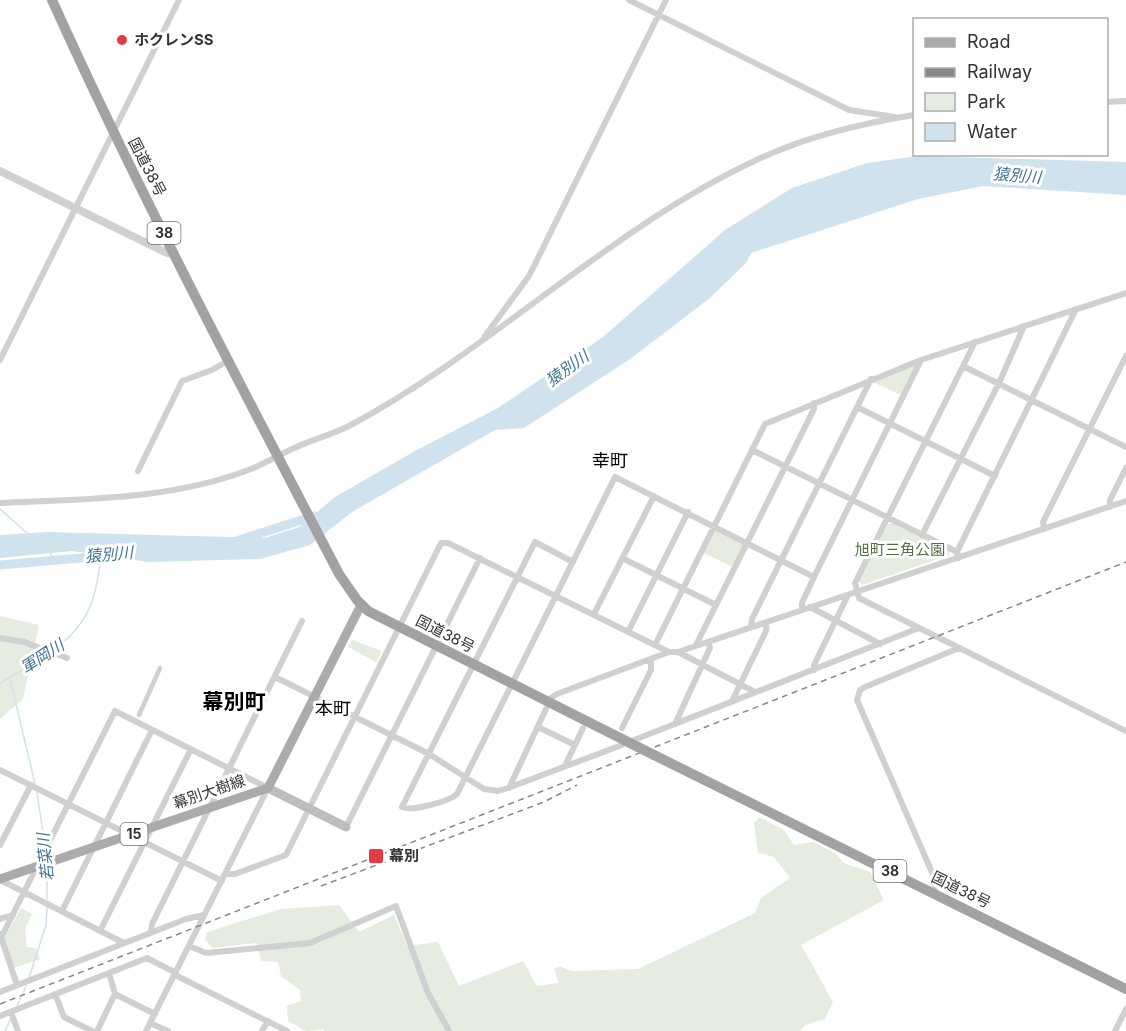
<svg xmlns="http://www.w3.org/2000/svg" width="1126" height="1031" font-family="Inter,'Noto Sans JP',sans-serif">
<rect width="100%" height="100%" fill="#fff"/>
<path fill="#e6ecdf" d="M913 364 917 368 903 396 873 382Z
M893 523 949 551 950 555 862 585 858 581 888 524Z
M716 529 745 544 733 567 704 553Z
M0 616 39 625 23 699 0 719Z
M352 640 382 651 376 662 348 647Z
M759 817 784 830 794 845 814 842 835 853 844 863 870 872 884 900 801 945 833 1002 825 1019 805 1025 800 1031H324L323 1029 306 1031 288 1021 287 1006 301 1001 300 990 281 976 278 962 261 961 257 943 212 948 205 939 207 932 281 909 339 905 359 932 394 915 407 946 438 942 459 986 523 961 537 986 559 983 554 969 560 966 571 971 638 969 755 913 761 898 790 878 774 857 758 853 754 823Z
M21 908 32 914 25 929 27 947 36 948 40 959 14 968 4 939Z"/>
<path fill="#cfe2ee" d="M918 156 1126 162V195L983 186 918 199 751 253 746 263 710 298 630 359 524 428 495 430 352 512 310 545 260 559 148 562 72 551 0 558V535L48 532 265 538 299 527 335 497 415 451 498 408 603 337 725 230 792 188 867 163Z"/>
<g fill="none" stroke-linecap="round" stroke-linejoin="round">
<path stroke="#cfe2ee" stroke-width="1.5" d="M0 509 28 534
M50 554 56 559
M54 650C90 622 96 599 101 556
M10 679 35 784
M0 683 48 655
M37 792 45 846
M47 866V903
M29 978 46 925 47 908
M17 1006 26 986
M5 1031 11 1018"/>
<path stroke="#cfe2ee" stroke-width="9" d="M239 540 314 516
M0 565 115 555"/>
<path stroke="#d0d0d0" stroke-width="4.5" d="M139 715 160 668"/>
<path stroke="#d0d0d0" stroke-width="6" d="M629 0 849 110 895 117
M1106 102 1126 101
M485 336 529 276 666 0
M975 342 855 583 859 598 1126 731
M0 360 179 0
M963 366 1126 447
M857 407 995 476
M752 450 957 552
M138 471 182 381 212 370 229 360
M0 503C84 499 172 500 251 469 264 464 275 457 288 451 307 441 329 436 349 426 495 348 611 226 763 157 809 136 864 123 914 115
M1110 507V500L1126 468
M1044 529 1043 522 1126 356
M922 535 999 383 1024 326
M622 558 716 605
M959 558 957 552 1076 309
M573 562 535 542 402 807C411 812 450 801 457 794L615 477 814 577
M810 607 880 644
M802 610V603L814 577 921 360
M594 614 654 496
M751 627 752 619 871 379
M628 632 688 512
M0 638 24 642 67 658
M655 645 765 424 921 360 1126 293
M696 645 814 409V403
M678 652 755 692
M814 670V665L848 595
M275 677 429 754 484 789 498 791 508 788 622 745
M546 701 557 694 669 652H678L1126 501
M732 701 766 631 767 622
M675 724 710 648 708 642
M538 727 575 745
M622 728 651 670V660
M634 740 919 628
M565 766 583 728
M0 770 222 881
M509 788 546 709
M346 827 480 558
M0 845 31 785
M225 874H235L286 855 441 543H448L669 652
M0 880 124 943
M935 894 934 877 857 700 860 690 865 687 959 648
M62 911 152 730
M0 919 13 915
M100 931 191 749
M151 932 152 924 302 621
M0 934 17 985
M1 938 115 711 268 788 146 1031
M189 946 206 953 310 943 396 906 428 993 449 1031
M109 973 115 994 155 1014
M175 975 287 1031
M0 992 186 919 204 915
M55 994 64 1017 92 1031
M11 1012 18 1031
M0 1016 147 958 176 973
M150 1023 168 1031
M97 1031 115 994
M262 1031 268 1021
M1115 1031 1126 1009"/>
<path stroke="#d0d0d0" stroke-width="8" d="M0 171 167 253 175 254"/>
<path stroke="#bdbdbd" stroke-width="9" d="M268 788 346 827"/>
<path stroke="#ababab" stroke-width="9" d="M0 879 268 788 361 605"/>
<path stroke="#a2a2a2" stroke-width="10" d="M52 0C140 195 240 384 339 574L357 600 368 611 638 747
M654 755 1126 989"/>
<path stroke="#888" stroke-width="1.5" stroke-dasharray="6 4.5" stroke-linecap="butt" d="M321 886 544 802 577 785
M0 1004 1126 562"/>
<path stroke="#a2a2a2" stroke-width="10" d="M638 747 654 755"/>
</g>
<g fill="#e63946" stroke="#fff" stroke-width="2">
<circle cx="122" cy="40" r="6"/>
<rect x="368" y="848" width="16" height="16" rx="3"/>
</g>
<g text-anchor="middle" stroke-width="6" stroke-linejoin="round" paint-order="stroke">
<g fill="#fff" stroke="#707070" stroke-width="1.5">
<rect x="147.5" y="222" width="33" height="22" rx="4.5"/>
<rect x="120.5" y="823" width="27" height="22" rx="4.5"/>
<rect x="873.5" y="860" width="33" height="22" rx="4.5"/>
</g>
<g font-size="14" font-weight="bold" fill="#333">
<text x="164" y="238">38</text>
<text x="134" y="839">15</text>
<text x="890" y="876">38</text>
</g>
<g font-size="15" font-weight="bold" fill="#333" stroke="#fff" text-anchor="start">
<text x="134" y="45">ホクレンSS</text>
<text x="389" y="861">幕別</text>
</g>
<g font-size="15" fill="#333" stroke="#fff">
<text transform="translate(147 167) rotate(63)" y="5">国道38号</text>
<text transform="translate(445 634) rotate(27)" y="5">国道38号</text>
<text transform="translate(209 792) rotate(-19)" y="5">幕別大樹線</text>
<text transform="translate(961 890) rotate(26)" y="5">国道38号</text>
</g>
<g font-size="15" fill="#56703f" stroke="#fff">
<text x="900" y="555">旭町三角公園</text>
</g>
<g font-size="16" font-style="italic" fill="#3f7597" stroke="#fff">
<text transform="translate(1017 175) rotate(5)" y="6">猿別川</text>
<text transform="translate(567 368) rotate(-36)" y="6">猿別川</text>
<text transform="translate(109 554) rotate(-5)" y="6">猿別川</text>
<text transform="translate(42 656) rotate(-33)" y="6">軍岡川</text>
<text transform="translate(45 857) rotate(-96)" y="6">若菜川</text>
</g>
<g font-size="18" fill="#000" stroke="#fff">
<text x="610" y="467">幸町</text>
<text x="333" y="715">本町</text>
</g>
<g font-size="21" font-weight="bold" fill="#000" stroke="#fff">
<text x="234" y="709">幕別町</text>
</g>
</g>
<rect x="913" y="18" width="195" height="138" fill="#ffffff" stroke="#adadad" stroke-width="1.5"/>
<rect x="925" y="38" width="30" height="9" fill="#ababab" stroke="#adadad" stroke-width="1.5"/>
<text x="967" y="48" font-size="18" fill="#333333">Road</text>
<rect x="925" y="68" width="30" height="9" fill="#888888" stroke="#adadad" stroke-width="1.5"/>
<text x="967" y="78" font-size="18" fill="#333333">Railway</text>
<rect x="925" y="93" width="30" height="18" fill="#e6ecdf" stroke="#adadad" stroke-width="1.5"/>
<text x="967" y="108" font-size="18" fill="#333333">Park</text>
<rect x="925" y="123" width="30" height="18" fill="#cfe2ee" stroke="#adadad" stroke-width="1.5"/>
<text x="967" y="138" font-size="18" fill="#333333">Water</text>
</svg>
